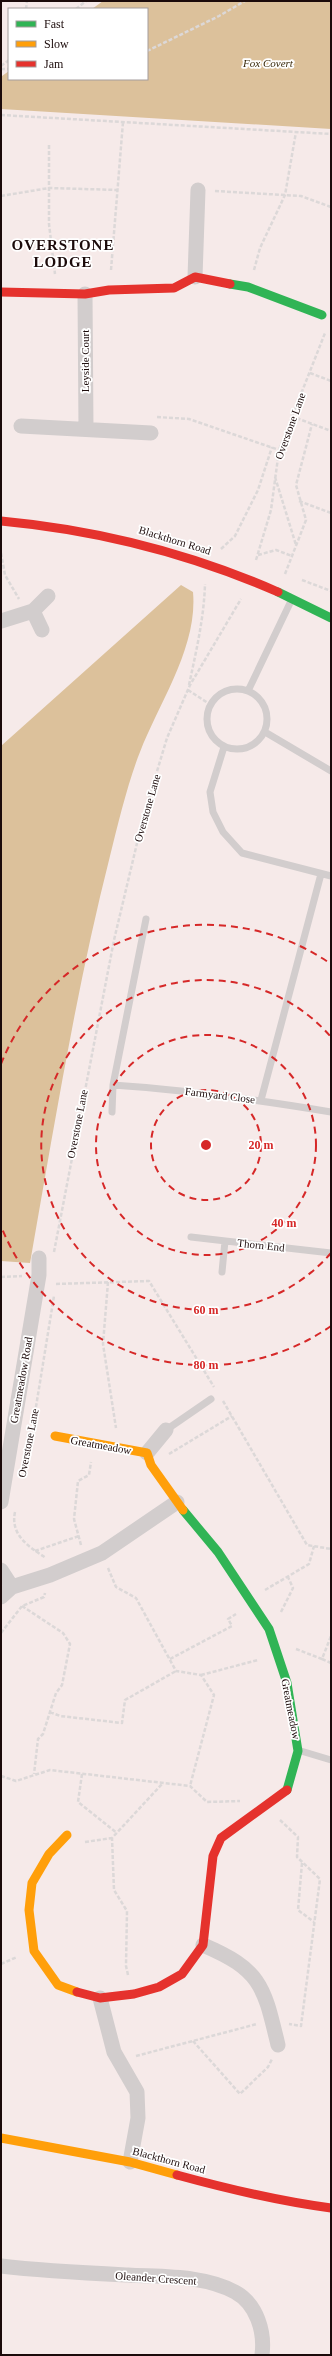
<svg xmlns="http://www.w3.org/2000/svg" width="332" height="2356" font-family="'Times New Roman',serif">
<rect width="100%" height="100%" fill="#f6eae9"/>
<path fill="#dcc19b" d="M103 1H331V129L1 109 2 76 9 71V79H147V9H92Z
M181 585 193 592C198 647 159 703 140 752 128 782 118 824 110 856 76 990 54 1127 30 1263L1 1261V746Z"/>
<g fill="none" stroke-linecap="round" stroke-linejoin="round">
<path stroke="#dcd8d8" stroke-width="2.5" stroke-dasharray="4 2" stroke-linecap="butt" d="M26 9 27 1
M76 9 86 1
M147 51 219 16 245 1
M1 66 9 60
M1 69H9
M1 115 331 134
M49 145V224L55 274
M215 191 301 196 331 207
M1 196 49 188 118 190
M111 270 123 122
M254 270 260 248 285 195 296 132
M310 373 331 381
M291 416 331 431
M157 417 189 419 279 450
M275 477 296 545
M299 501 331 513
M221 549 235 536 258 490 272 447
M1 553 5 575 19 599
M258 555 276 550 292 556
M256 560 271 510 279 450 325 333
M285 574 306 520 296 485 312 424
M302 580 331 591
M189 685C196 652 204 618 205 584
M188 690 211 705
M54 1252 114 940 143 818 167 738 190 685 241 599
M1 1277 22 1276
M108 1282 103 1344 116 1428
M56 1284 149 1281 214 1387
M223 1401 307 1545 331 1549
M34 1419 54 1296
M169 1454 232 1416
M15 1512C10 1535 29 1547 46 1558
M81 1545 74 1519 78 1481 89 1475 91 1462
M35 1551 79 1536
M108 1568 116 1587 136 1598 176 1671 201 1675 214 1695 190 1786
M265 1590 309 1564 314 1546
M22 1606 63 1633 70 1644 62 1685 56 1693 43 1734 38 1739 34 1774
M281 1612 293 1588 288 1577
M1 1633 22 1606 44 1597 45 1593
M296 1649 322 1659 331 1636
M170 1659 232 1626 228 1619 236 1614
M322 1659 331 1663
M201 1675 258 1660
M50 1712 60 1716 122 1723 125 1700 176 1671
M82 1774 78 1802 117 1833
M1 1776 16 1781 50 1770 190 1786 207 1802 240 1801
M280 1820 298 1837 297 1857 320 1879 301 2026 289 2024
M85 1842 112 1838
M302 1863 298 1910 314 1922
M1 1964 17 1957
M128 1975 126 1966 127 1911 114 1890 112 1838 162 1784
M193 2041 240 2094 268 2067 272 2059
M136 2056 257 2024"/>
<path stroke="#d2cdcd" stroke-width="7" d="M207 719a30 30 0 1 1 60 0a30 30 0 1 1-60 0Z
M248 691 291 601
M265 732 331 771
M224 747 210 792 213 812 223 832 242 853 331 876
M113 1085C187 1090 259 1100 331 1112
M261 1100 321 874
M112 1112 113 1085 146 919
M191 1237 331 1253
M222 1272 225 1241
M166 1430 211 1399
M301 1751 331 1760"/>
<path stroke="#d2cdcd" stroke-width="15" d="M195 277 198 190
M85 294 86 429
M21 426 151 433
M33 611 42 630
M1 621 33 611 48 596
M147 1453 166 1430
M1 1502 39 1275V1258
M1 1570 12 1587
M1 1597 12 1587 50 1575 102 1553 177 1502
M203 1945C262 1970 264 1987 278 2045
M100 1998 114 2052 137 2092 138 2118 130 2162
M1 2266C43 2271 86 2273 128 2275 163 2277 204 2275 235 2292 257 2304 265 2332 262 2355"/>
<path stroke="#30b455" stroke-width="9" d="M230 284 248 287 322 315
M278 592 331 618
M183 1510 218 1552 269 1629 287 1683 298 1751 287 1790"/>
<path stroke="#ff9f0a" stroke-width="9" d="M55 1436 147 1453 151 1465 183 1510
M67 1835 49 1854 32 1883 29 1910 34 1951 58 1985 77 1992
M1 2138 130 2162 177 2175"/>
<path stroke="#e5322d" stroke-width="9" d="M1 292 85 294 109 290 174 288 195 277 230 284
M1 521C98 530 189 553 278 592
M77 1992 100 1998 134 1994 159 1987 182 1974 203 1945 213 1856 221 1838 287 1790
M177 2175C228 2189 278 2201 331 2208"/>
</g>
<g fill="none" stroke="#d62828" stroke-width="2" stroke-dasharray="7 5">
<circle cx="206" cy="1145" r="55"/>
<circle cx="206" cy="1145" r="110"/>
<path d="M331 1253A165 165 0 1 1 331 1037"/>
<path d="M331 1326A220 220 0 0 1 1 1226M1 1064A220 220 0 0 1 331 964"/>
</g>
<g text-anchor="middle" stroke-width="3.5" stroke-linejoin="round" paint-order="stroke">
<g font-size="11" font-style="italic" fill="#382809" stroke="#fff">
<text x="268" y="67">Fox Covert</text>
</g>
<g font-size="11" fill="#1b0a0a" stroke="#fff">
<text transform="translate(85 361) rotate(-90)" y="4">Leyside Court</text>
<text transform="translate(290 426) rotate(-70)" y="4">Overstone Lane</text>
<text transform="translate(175 540) rotate(17)" y="4">Blackthorn Road</text>
<text transform="translate(147 808) rotate(-74)" y="4">Overstone Lane</text>
<text transform="translate(220 1095) rotate(7)" y="4">Farmyard Close</text>
<text transform="translate(77 1124) rotate(-79)" y="4">Overstone Lane</text>
<text transform="translate(261 1245) rotate(6)" y="4">Thorn End</text>
<text transform="translate(21 1380) rotate(-80)" y="4">Greatmeadow Road</text>
<text transform="translate(28 1443) rotate(-79)" y="4">Overstone Lane</text>
<text transform="translate(101 1445) rotate(10)" y="4">Greatmeadow</text>
<text transform="translate(291 1709) rotate(79)" y="4">Greatmeadow</text>
<text transform="translate(169 2160) rotate(15)" y="4">Blackthorn Road</text>
<text transform="translate(156 2278) rotate(4)" y="4">Oleander Crescent</text>
</g>
<g font-size="15" font-weight="bold" letter-spacing="1" fill="#1b0a0a" stroke="#fff">
<text x="63" y="250">OVERSTONE<tspan x="63" dy="17">LODGE</tspan></text>
</g>
</g>
<circle cx="206" cy="1145" r="6" fill="#d62828" stroke="#fff" stroke-width="2"/>
<g font-size="12" text-anchor="middle" font-weight="bold" fill="#d62828" stroke="#fff" stroke-width="3.5" stroke-linejoin="round" paint-order="stroke">
<text x="261" y="1149">20 m</text>
<text x="284" y="1227">40 m</text>
<text x="206" y="1314">60 m</text>
<text x="206" y="1369">80 m</text>
</g>
<rect width="332" height="2356" fill="none" stroke="#1b0a0a" stroke-width="4"/>
<rect x="8" y="8" width="140" height="72" fill="#ffffff" stroke="#a49d9d"/>
<rect x="16" y="21" width="20" height="6" fill="#30b455" stroke="#a49d9d"/>
<text x="44" y="28" font-size="12" fill="#1b0a0a">Fast</text>
<rect x="16" y="41" width="20" height="6" fill="#ff9f0a" stroke="#a49d9d"/>
<text x="44" y="48" font-size="12" fill="#1b0a0a">Slow</text>
<rect x="16" y="61" width="20" height="6" fill="#e5322d" stroke="#a49d9d"/>
<text x="44" y="68" font-size="12" fill="#1b0a0a">Jam</text>
</svg>
